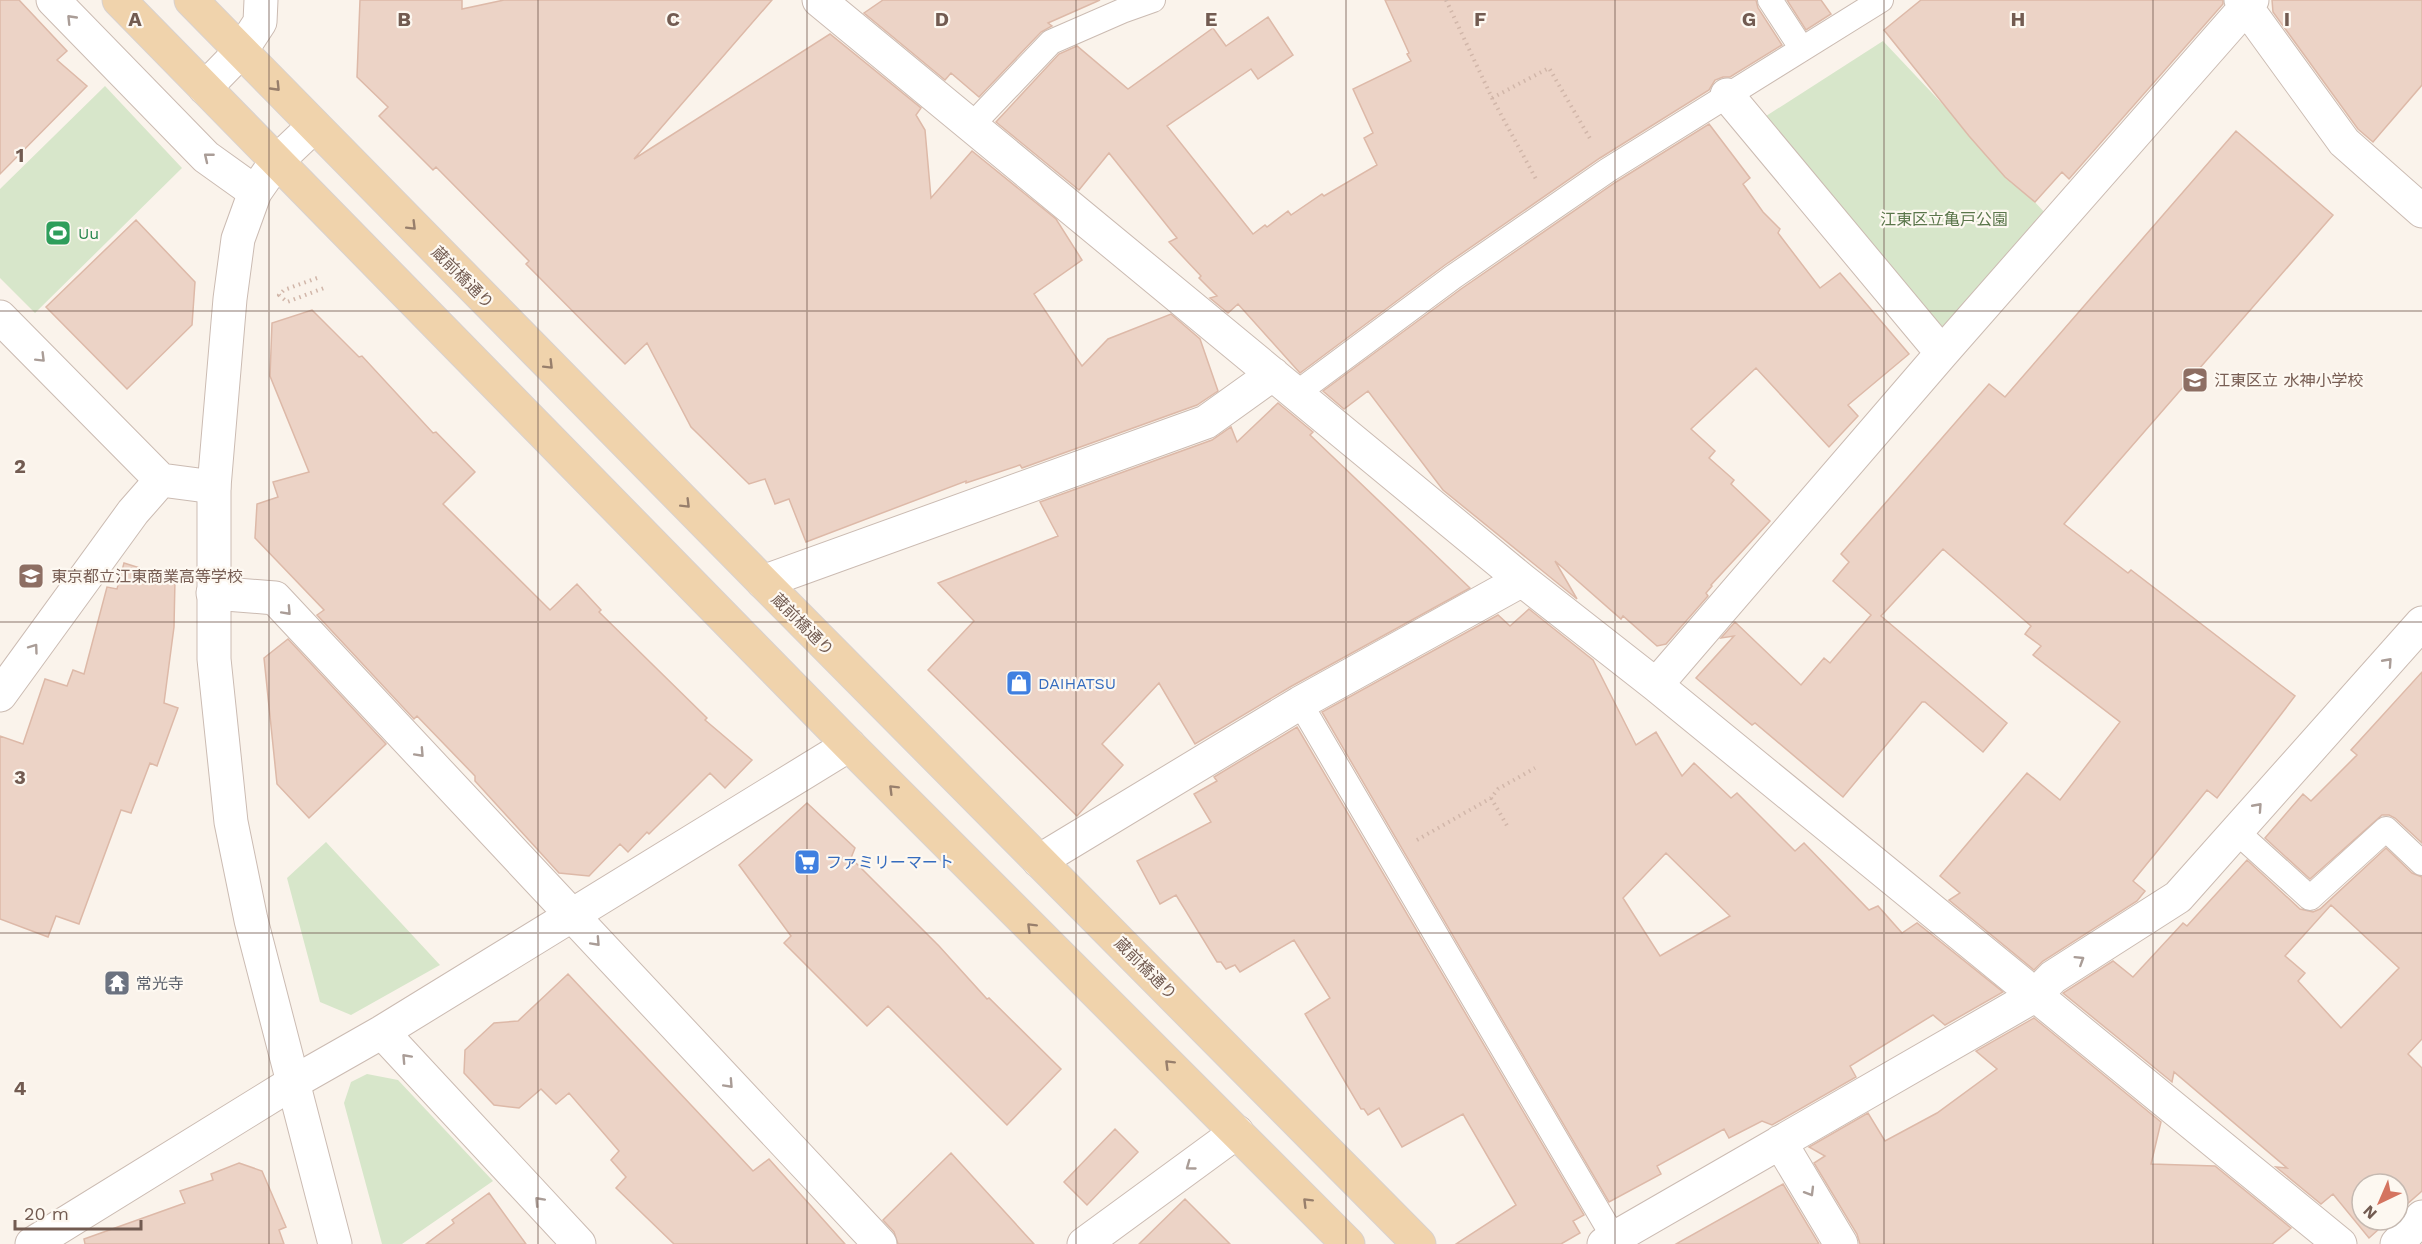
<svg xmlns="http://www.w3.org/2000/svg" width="2422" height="1244" font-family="'Work Sans','Noto Sans JP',sans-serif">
<rect width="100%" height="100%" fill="#faf3eb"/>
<path fill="#d7e6ca" d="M1883 41 2047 215 1948 347 1763 118Z
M105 86 182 168 35 313 0 278V189Z
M326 842 440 965 351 1015 320 1002 287 878Z
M367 1074 398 1080 493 1181 402 1244H382L344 1103 351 1082Z"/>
<path fill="#ecd3c6" stroke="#ddb9a8" stroke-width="1.5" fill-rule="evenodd" d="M0 0H19L67 51 57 60 87 86 0 174Z
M360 0H462V9L504 0H772L634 159 830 34 921 108 916 115 925 130 931 198 972 151 1056 219 1082 260 1034 294 1082 366 1108 339 1171 314 1200 339 1218 391 1197 405 1022 468 1020 465 966 483V481L806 542 789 499 775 504 765 479 749 484 691 427 647 343 625 364 526 264 529 261 436 167 433 170 379 116 388 107 357 77Z
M883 0H1100L1048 23 1052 26 1041 32 979 97 951 73 945 80 864 13Z
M1385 0H1756L1758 8 1782 45 1730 77H1723L1715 80 1709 90 1600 158 1445 265 1300 373 1238 304 1228 313 1210 298 1217 296 1199 278 1201 276 1169 242 1177 238 1109 153 1079 190 996 122 1059 54 1077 46 1128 89 1213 28 1226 46 1268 17 1293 55 1258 79 1251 69 1167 126 1253 234 1265 225 1267 227 1288 211 1291 215 1322 194 1324 196 1377 165 1364 138 1373 133 1353 89 1411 61 1407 54 1409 53Z
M1787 0H1821L1831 14 1806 30Z
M1921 0H2223V4L2069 179 2062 172 2035 202 2005 177 1969 136 1884 30Z
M2272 0H2422V85L2373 142 2358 129 2273 12Z
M1709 124 1750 178 1743 184 1763 212 1780 229 1778 233 1820 288 1840 273 1909 354 1848 405 1858 416 1829 447 1756 368 1691 429 1715 451 1709 458 1734 480 1731 484 1770 521 1711 585 1712 586 1706 593 1708 596 1666 644 1657 646 1623 616 1621 619 1555 561 1577 599 1443 490 1368 391 1344 409 1323 391 1461 289 1616 182Z
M2236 131 2333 215 2064 524 2128 573 2131 570 2295 696 2217 798 2207 790 2133 881 2145 891 2137 901 2043 961 2034 970 1949 900 1960 893 1940 876 2027 773 2060 800 2120 722 2033 655 2041 646 2025 634 2031 626 1943 549 1881 616 2007 723 1983 752 1925 702H1922L1843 797 1755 723 1752 725 1696 678 1734 636 1721 638 1735 622 1801 685 1824 658 1830 663 1871 615 1833 581 1849 562 1841 554 1989 384 2005 397Z
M136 220 195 282 192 325 127 389 46 307Z
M312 310 359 357 362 356 433 433 436 432 475 472 443 504 550 610 577 584 601 610 599 612 707 718 705 720 752 760 725 788 710 773 649 834 647 832 628 852 620 844 589 876 559 873 475 781V776L417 716 414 719 317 615 324 610 255 538 257 504 278 497 273 482 309 472 270 376 272 323Z
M1278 403 1313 432 1310 435 1470 588 1290 687 1195 744 1159 683 1102 744 1123 765 1077 816 928 670 974 621 938 583 1058 536 1040 502 1212 440 1231 427 1237 442Z
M124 563 175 579 174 627 164 703 178 708 157 766 150 763 131 813 121 810 79 924 56 916 48 937 0 919V736L23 744 45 679 67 686 73 670 84 674 107 587 117 589Z
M1529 609 1593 660 1636 745 1656 732 1682 776 1694 763 1731 798 1737 793 1795 851 1804 843 1869 910 1878 906 1902 933 1917 923 2003 992 1945 1025 1933 1015 1850 1066 1856 1077 1772 1125 1762 1121 1729 1138 1724 1129 1657 1166 1661 1174 1609 1202 1322 712 1498 615 1510 626ZM1666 853 1730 916 1660 956 1623 898Z
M288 639 386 744 309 818 277 784 264 658Z
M2422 672V843L2395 818 2389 815H2382L2310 879 2265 838 2303 794 2311 801 2357 755 2351 750Z
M1297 727 1584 1215 1573 1221 1580 1233 1561 1244H1456L1516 1205 1463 1114 1402 1147 1379 1108 1368 1115 1364 1109H1361L1305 1014 1330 998 1294 940 1240 972 1235 965 1226 969 1221 962H1217L1176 895 1160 904 1137 861 1211 822 1194 794 1217 781 1214 777Z
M807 803 855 848 851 858 939 946 987 999 989 998 1061 1069 1007 1125 888 1006 867 1026 784 943 791 936 739 865Z
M2386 848 2412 873 2422 877V1039L2408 1054 2422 1068V1191L2398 1212V1184H2362V1220H2389L2369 1238 2333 1194 2321 1204 2276 1167 2287 1168 2174 1072 2172 1082 2063 993 2113 961 2133 977 2183 923 2187 926 2247 860 2300 909 2313 912 2320 909ZM2331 905 2399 968 2341 1028 2298 981 2305 973 2285 956Z
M568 974 753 1171 769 1159 845 1244H674L616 1188 626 1177 611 1160 619 1151 569 1093 556 1104 541 1089 519 1108 494 1105 464 1073 465 1050 494 1023 518 1021Z
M2034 1018 2161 1122 2151 1164 2215 1166 2291 1228 2272 1244H1860L1857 1234 1814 1163 1825 1156 1809 1147 1868 1113 1885 1141 1937 1113 1997 1069 1976 1051Z
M1115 1129 1138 1152 1087 1205 1064 1182Z
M951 1153 1034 1244H898L894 1232 883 1220Z
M239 1163 262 1171 286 1227 279 1230 284 1244H85L84 1239 185 1203 180 1191 213 1180 211 1174Z
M1783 1184 1819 1244H1676Z
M489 1193 526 1244H426L454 1223 452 1220Z
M1185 1199 1230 1244H1139Z"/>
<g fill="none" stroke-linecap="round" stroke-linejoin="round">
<defs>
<path id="service" d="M1770 0 1802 49
M972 125 1051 42 1122 11 1153 0
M1297 393 1453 277 1608 170 1881 0
M1300 703 1614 1238
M2237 832 2310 898 2386 829 2422 863"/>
<path id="minor" d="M53 0 206 157 255 192
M819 0 1522 580 1656 685 2340 1244
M2241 0 2344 142 2422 211
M205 88 241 51 260 22 261 0
M1727 95 1942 353
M0 317 161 480 214 487
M763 582 1206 422 1273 374
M213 593 275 598 880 1244
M1656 685 1942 353 2252 0
M0 695 133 512 161 480
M1039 861 1300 703 1522 580
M382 1032 579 1244
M1780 1142 1841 1244
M32 1244 294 1082 382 1032 849 745
M1084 1244 1237 1132
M1604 1244 2034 996 2053 977 2178 897 2422 623
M2397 1244 2422 1217"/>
<path id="tertiary" d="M314 126 276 162 255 192 238 239 230 299 214 487V659L231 822 251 920 335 1244"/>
<path id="primary" d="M119 0 849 745 1348 1244
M191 0 763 582 1419 1244"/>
</defs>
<use href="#service" stroke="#cbbbb2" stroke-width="26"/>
<use href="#minor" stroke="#cbbbb2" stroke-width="35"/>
<use href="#tertiary" stroke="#cbbbb2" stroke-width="35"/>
<use href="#primary" stroke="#d8d1ce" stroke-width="35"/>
<path stroke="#d1b6a9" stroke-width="4" stroke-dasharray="1.5 4.5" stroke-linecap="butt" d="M1446 0 1492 98 1536 179
M1492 98 1549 68 1592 142
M317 278 284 290 279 295 287 302 324 288
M1491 798 1509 829
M1417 840 1491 798 1498 789 1535 768"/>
<use href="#service" stroke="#fff" stroke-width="24"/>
<use href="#minor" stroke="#fff" stroke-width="33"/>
<use href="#tertiary" stroke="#fff" stroke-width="33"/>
<use href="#primary" stroke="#f0d3ac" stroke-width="33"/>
</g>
<defs><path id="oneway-chevron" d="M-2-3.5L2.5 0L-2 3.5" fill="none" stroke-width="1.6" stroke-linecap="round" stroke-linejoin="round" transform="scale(1.5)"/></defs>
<g stroke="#aa9d97">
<use href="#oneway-chevron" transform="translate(71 19) rotate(-134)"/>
<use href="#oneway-chevron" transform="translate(208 157) rotate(-141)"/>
<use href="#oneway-chevron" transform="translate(41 358) rotate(45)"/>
<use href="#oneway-chevron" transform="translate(287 611) rotate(47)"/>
<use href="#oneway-chevron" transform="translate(34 648) rotate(-54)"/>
<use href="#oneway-chevron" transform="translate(2388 662) rotate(-48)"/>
<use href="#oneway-chevron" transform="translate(420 753) rotate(47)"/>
<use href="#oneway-chevron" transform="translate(2258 807) rotate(-48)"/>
<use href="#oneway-chevron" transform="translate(596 942) rotate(47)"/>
<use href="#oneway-chevron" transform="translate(2080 960) rotate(-32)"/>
<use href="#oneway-chevron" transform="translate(406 1058) rotate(-133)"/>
<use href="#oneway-chevron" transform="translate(729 1084) rotate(47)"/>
<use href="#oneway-chevron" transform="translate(1190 1166) rotate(144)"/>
<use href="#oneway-chevron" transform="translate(1810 1192) rotate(59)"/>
<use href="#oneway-chevron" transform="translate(539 1201) rotate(-133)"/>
</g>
<g stroke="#987f6c">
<use href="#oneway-chevron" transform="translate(276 87) rotate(46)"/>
<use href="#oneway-chevron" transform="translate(412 226) rotate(45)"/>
<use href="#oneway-chevron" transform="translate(549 365) rotate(45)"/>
<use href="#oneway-chevron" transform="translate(686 504) rotate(45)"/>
<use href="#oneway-chevron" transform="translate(893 789) rotate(-135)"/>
<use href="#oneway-chevron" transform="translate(1031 927) rotate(-135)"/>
<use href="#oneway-chevron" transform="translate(1169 1064) rotate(-135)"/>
<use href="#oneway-chevron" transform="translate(1307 1202) rotate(-135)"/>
</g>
<path fill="none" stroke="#725b51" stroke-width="1.5" stroke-opacity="0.55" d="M269 0V1244M538 0V1244M807 0V1244M1076 0V1244M1346 0V1244M1615 0V1244M1884 0V1244M2153 0V1244M0 311H2422M0 622H2422M0 933H2422"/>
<defs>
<symbol id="stadium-square" viewBox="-11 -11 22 22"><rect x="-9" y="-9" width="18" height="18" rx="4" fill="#2e9e5b" stroke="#fdf8f1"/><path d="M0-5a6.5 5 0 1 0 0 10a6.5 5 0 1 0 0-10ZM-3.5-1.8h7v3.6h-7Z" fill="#fff"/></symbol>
<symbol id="school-square" viewBox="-11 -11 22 22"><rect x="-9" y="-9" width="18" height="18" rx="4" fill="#8d6e63" stroke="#fdf8f1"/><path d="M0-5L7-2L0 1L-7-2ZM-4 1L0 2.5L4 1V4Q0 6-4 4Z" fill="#fff"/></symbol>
<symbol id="shop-square" viewBox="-11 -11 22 22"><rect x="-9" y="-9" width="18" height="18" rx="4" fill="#3f7fe0" stroke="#fdf8f1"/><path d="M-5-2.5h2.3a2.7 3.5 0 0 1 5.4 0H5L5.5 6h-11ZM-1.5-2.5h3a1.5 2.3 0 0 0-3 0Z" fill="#fff"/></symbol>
<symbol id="supermarket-square" viewBox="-11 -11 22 22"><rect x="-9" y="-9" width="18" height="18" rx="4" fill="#3f7fe0" stroke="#fdf8f1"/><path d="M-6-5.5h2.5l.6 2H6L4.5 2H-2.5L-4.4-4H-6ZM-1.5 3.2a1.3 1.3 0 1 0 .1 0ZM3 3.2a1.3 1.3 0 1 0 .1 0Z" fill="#fff"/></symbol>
<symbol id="temple-square" viewBox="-11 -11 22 22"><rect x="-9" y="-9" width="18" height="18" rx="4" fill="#6b7280" stroke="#fdf8f1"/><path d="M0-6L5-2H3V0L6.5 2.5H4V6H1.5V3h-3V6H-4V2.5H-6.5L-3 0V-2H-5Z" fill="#fff"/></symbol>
</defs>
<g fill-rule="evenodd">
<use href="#stadium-square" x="43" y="218" width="30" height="30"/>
<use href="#school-square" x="2180" y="365" width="30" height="30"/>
<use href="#school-square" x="16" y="561" width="30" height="30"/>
<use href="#shop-square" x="1004" y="668" width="30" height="30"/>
<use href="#supermarket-square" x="792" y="847" width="30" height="30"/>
<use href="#temple-square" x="102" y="968" width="30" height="30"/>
</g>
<g text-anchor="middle" stroke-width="4.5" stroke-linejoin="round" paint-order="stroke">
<g font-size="16" fill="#5a764b" stroke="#fdf8f1">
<text x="1944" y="225">江東区立亀戸公園</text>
</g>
<g font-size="16" fill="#27864d" stroke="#fdf8f1" text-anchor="start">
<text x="78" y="239">Uu</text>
</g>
<g font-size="16" fill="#725b51" stroke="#fdf8f1">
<text transform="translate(463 277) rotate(45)" y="6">蔵前橋通り</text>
<text transform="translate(803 624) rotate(45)" y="6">蔵前橋通り</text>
<text transform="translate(1146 968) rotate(45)" y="6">蔵前橋通り</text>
</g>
<g font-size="16" fill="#785e54" stroke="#fdf8f1" text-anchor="start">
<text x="2214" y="386">江東区立 水神小学校</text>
<text x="51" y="582">東京都立江東商業高等学校</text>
</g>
<g font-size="16" fill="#366cbe" stroke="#fdf8f1" text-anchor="start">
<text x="1038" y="689">DAIHATSU</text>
<text x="826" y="868">ファミリーマート</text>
</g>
<g font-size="16" fill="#5b616d" stroke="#fdf8f1" text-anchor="start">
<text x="136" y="989">常光寺</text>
</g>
</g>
<g font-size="20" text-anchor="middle" font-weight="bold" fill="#725b51" stroke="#fdf8f1" stroke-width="4.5" stroke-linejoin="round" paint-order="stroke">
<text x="135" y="26">A</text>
<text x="404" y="26">B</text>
<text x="673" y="26">C</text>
<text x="942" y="26">D</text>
<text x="1211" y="26">E</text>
<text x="1480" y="26">F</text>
<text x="1749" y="26">G</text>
<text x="2018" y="26">H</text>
<text x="2287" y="26">I</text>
<text x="20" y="162">1</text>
<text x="20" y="473">2</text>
<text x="20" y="784">3</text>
<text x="20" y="1095">4</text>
</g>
<g transform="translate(2380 1202) rotate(224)"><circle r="28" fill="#fdf8f1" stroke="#c5b9b1" stroke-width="1.5"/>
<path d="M0-4.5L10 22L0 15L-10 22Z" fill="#d47460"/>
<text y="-9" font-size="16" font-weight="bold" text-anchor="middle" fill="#725b51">N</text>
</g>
<path d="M15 1220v9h126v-9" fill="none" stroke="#725b51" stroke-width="3"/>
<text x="24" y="1220" font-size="18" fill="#725b51" stroke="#fdf8f1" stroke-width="4.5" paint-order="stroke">20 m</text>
</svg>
